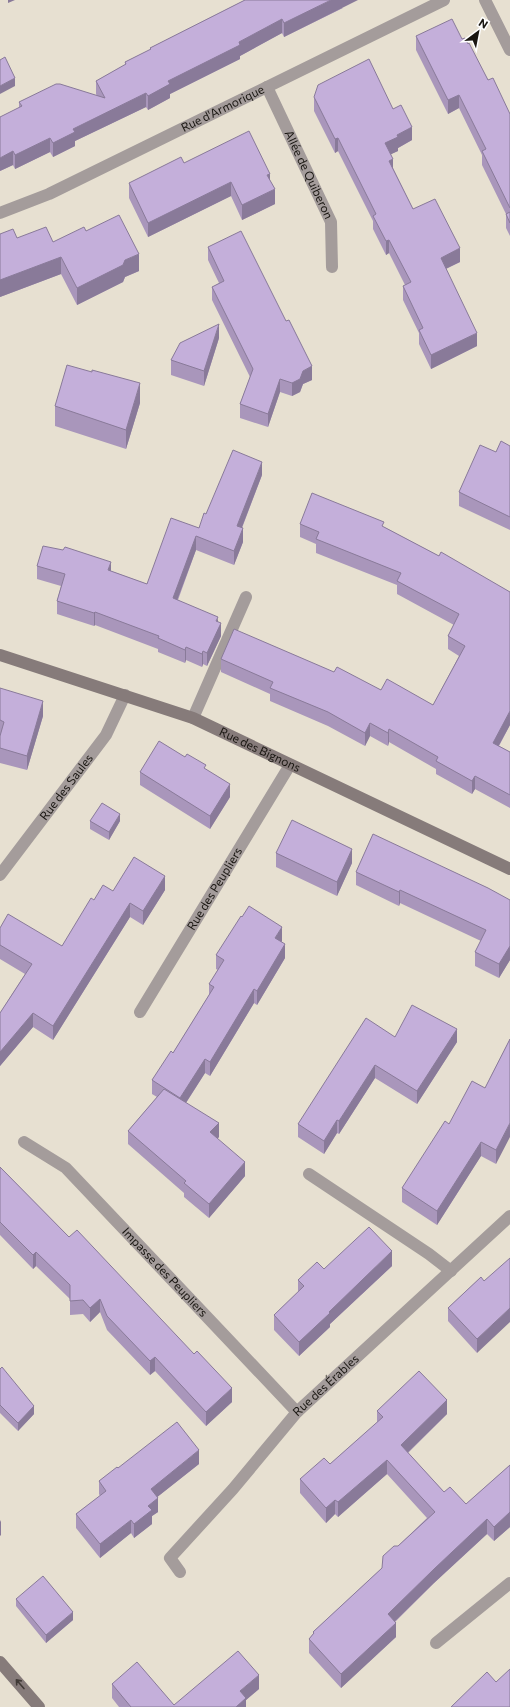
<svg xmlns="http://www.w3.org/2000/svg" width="510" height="1707" font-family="Commissioner,sans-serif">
<rect width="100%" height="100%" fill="#e7e0d1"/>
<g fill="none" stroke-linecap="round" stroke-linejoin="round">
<path stroke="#a49c9b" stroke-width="12" d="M193 718 246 597
M309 1174 429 1254 451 1271"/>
<g stroke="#a49c9b" stroke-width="12">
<path d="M485 0 510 50"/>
<path id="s1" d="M267 87 331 222 332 267"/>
<path id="s2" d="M0 213 49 194 444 0"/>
<path id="s3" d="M0 875 106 735 125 695"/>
<path id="s4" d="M140 1012 290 765"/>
<path id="s5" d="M24 1142 66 1168 297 1412"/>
<path id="s6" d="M180 1572 170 1558 233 1489 297 1412 510 1216"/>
<path d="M436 1643 510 1583"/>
</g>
<g stroke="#867b7a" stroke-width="12">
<path id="s7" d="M0 655 193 718 510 869"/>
<path d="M0 1662 39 1707"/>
</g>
</g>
<path fill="#a996bb" d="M245 0 343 8 284 37 282 33 240 56V59L170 94V98L148 110 146 107 75 141V146L53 157 50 152 15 169 13 165 0 171 19 107V102L97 96 96 94V81L125 65V62L150 50V48Z
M416 36 462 39 510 114V236L506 228V214L482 165V155L459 108 448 114 416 50Z
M314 97 393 109 412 140 398 148V151L391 154 393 168 413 209 460 262 446 269 477 346 431 369 419 344V333L403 300V286L405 285 389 253 386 255 373 229V221L338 151 335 153 314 111Z
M184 163 270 181 275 204 242 220 231 196 148 237 129 198V183Z
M86 231 139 271 125 277 123 282 77 305 61 274 0 297V234L17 238 53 242Z
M208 247 312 380 303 384 300 392 292 396 280 392 268 427 240 418V404L250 377 212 300V287L219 283 208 260Z
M219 338 204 386 171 375V360Z
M140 403 126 449 55 426V406Z
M510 446V530L459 506V492L496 452Z
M262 475 242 528 243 542 234 565 196 550 178 600 218 621 221 636 207 666 203 664 202 667 186 660 185 663 158 652V649L95 625 94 626 57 614V601L61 586 37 579V566L111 571 147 584 199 528 206 514Z
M300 524 384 527 439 556 510 592V725L499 746 510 752V808L475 789 472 794 436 774V769L389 742 388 746 370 736 365 746 328 726 270 701V694L221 672V659L334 672 381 690 433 705 459 656 448 649V636L454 625 397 594V585L316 553V544L300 537Z
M0 688 43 716 27 770 0 763Z
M206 769 230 797 210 829 140 785V772Z
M90 821H120L109 840 90 829Z
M276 853 352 863 337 896 276 867Z
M356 872 510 900V960L499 978 475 966V952L481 941 400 903 399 906 356 885Z
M165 890 143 925 130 917 53 1040 33 1027 0 1066V1013L25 974 0 959V928L62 946 94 900 113 891Z
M282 941V942L285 958 257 1005 254 1003 210 1076 205 1073 186 1103 219 1137 217 1139 245 1176 209 1218 184 1197V1193L128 1144V1131L157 1097 152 1094V1080L173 1053 209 995V984L218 970 216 969V955Z
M395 1037 457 1042 417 1104 375 1078 339 1134 337 1133 324 1154 298 1137V1124Z
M510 1039 496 1164 481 1156 437 1225 402 1202V1188L449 1124 485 1088Z
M0 1167 232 1402 206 1426 155 1371 150 1375 107 1330 100 1312 90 1322 83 1314 70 1315V1299L36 1266 33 1269 0 1235Z
M392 1266 330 1324V1327L299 1356 274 1330V1315L298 1292V1280L324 1269Z
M481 1277 477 1353 448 1321V1308Z
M0 1369 34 1414 18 1431 0 1413Z
M377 1411 447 1414 408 1453 444 1492 466 1504 510 1465V1527L494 1541 487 1534 434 1583 395 1622 396 1637 341 1688 309 1653V1639L313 1634V1632L382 1568 398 1546 427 1518 387 1474 338 1517 335 1514 326 1523 300 1493V1479L330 1464 377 1423Z
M199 1464 157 1497 158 1512 152 1516V1524L134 1538 131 1533 100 1558 76 1528V1514L100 1496 99 1494V1481L118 1468Z
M16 1599 73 1620 46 1643 16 1606Z
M112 1684 174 1705 259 1689 246 1700V1707H119L112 1698Z"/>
<path fill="#897a99" d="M8 0H15L8 3Z
M331 0H358L284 37V23Z
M282 19V33L240 56V59L170 94V98L148 110V96L168 81 239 42Z
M15 78V86L0 94V86Z
M146 93V107L75 141V146L53 157V143L73 129Z
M459 95V108L448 114V100Z
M412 127V140L398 148V151L385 157V143L397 135Z
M50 138V152L15 169V155Z
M338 138V151L335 153V139Z
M13 151V165L0 171V158Z
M393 159V173L389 161Z
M270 174V188L267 175Z
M231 182V196L148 237V223Z
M275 189V204L242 220V205Z
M389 240V253L386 255V241Z
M460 248V262L441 271V258Z
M139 254V271L125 277 123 282 77 305V288L125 260Z
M61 257V274L0 297V280Z
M219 324V338L204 386V371Z
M477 333V346L431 369V355Z
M312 366V380L303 384 300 392 292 396V383L303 371Z
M280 379V392L268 427V414Z
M140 383V403L126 449V430Z
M262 462V475L237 540V526Z
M243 528V542L234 565V551Z
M196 536V550L173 611V598Z
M111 562V575L108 570Z
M95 612V625L94 626V613Z
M218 617V629L221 623V636L207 666V653Z
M186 647V660L185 663V650Z
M203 651V664L202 667V654Z
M43 701V716L27 770V756Z
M510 711V725L493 756V743Z
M370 723V736L365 746V733Z
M389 729V742L388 746V733Z
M475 776V789L472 794V781Z
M230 784V797L210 829V816Z
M120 814V821L109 840V832Z
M352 849V863L337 896V882Z
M165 876V890L143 925V911Z
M400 890V903L399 906V892Z
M130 903V917L53 1040V1026Z
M282 927V941L275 952V938Z
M285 944V958L257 1005V991Z
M510 946V960L499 978V964Z
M254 989V1003L210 1076V1062Z
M33 1013V1027L0 1066V1052Z
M457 1029V1042L417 1104V1091Z
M205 1059V1073L180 1112V1098Z
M375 1065V1078L339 1134V1121Z
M337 1120V1133L324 1154V1141Z
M219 1123V1137L210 1146V1132Z
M510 1123V1137L496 1164V1150Z
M481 1142V1156L437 1225V1211Z
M245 1162V1176L209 1218V1204Z
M392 1251V1266L330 1324V1327L299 1356V1342L329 1312Z
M36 1252V1266L33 1269V1255Z
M100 1299V1312L90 1322V1308Z
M510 1308V1322L477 1353V1339Z
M155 1357V1371L150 1375V1361Z
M232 1388V1402L206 1426V1412Z
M447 1400V1414L401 1459V1445Z
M34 1406V1414L18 1431V1423Z
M199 1450V1464L151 1502V1489Z
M387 1460V1474L338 1517V1502Z
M158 1498V1512L152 1516V1524L134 1538V1524L148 1506Z
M335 1500V1514L326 1523V1508Z
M510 1512V1527L494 1541V1527Z
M487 1519V1534L434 1583 388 1628V1614L434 1569Z
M1 1520V1535L0 1536V1522Z
M131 1520V1533L100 1558V1544Z
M73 1612V1620L46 1643V1635Z
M396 1623V1637L341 1688V1674Z
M259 1675V1689L246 1700V1707H236L240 1691Z"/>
<path fill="#c4afda" stroke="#897a99" d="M245 0H331L284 23 282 19 239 42 240 45 168 81 170 84 148 96 146 93 73 129 75 132 53 143 50 138 15 155 13 151 0 158V117L22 106 19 102 56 84H60L105 98 96 81 126 64 125 62 151 49 150 48Z
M452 19 462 39 465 38 468 44 469 43 488 80 493 78 510 114V208L482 151 486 149 459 95 448 100 416 36Z
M5 57 15 78 0 86V60Z
M369 59 393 109 401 105 412 127 397 135 398 137 385 143 393 159 389 161 413 209 435 199 460 248 441 258 477 333 431 355 419 330 423 328 403 286 411 282 389 240 386 241 373 216 376 214 338 138 335 139 314 97 318 85Z
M249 131 270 174 267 175 275 189 242 205 231 182 148 223 129 183 181 157 184 163Z
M510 212V223L506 214Z
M119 215 139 254 125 260 123 265 77 288 61 257 0 280V234L13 229 17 238 46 227 53 242 84 227 86 231Z
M241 231 286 321 289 320 312 366 303 371 300 379 292 383 280 379 268 414 240 404 253 369 212 287 224 281 208 247Z
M219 324 204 371 171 360 180 343Z
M67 365 92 372V370L140 383 126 430 55 406Z
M501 441 510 446V517L459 492 480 445 496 452Z
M233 450 262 462 237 526 243 528 234 551 196 536 173 598 218 617 216 621 221 623 207 653 203 651 202 654 186 647 185 650 158 638 159 636 95 612 94 613 57 601 65 574 37 566 43 546 63 550 65 547 111 562 108 570 147 584 171 518 199 528 204 513 206 514Z
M312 493 384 522 382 526 439 556 441 552 510 592V711L493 743 510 752V795L475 776 472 781 436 761 438 757 389 729 388 733 370 723 365 733 328 712 270 688 273 682 221 659 234 629 334 672 337 667 381 690 387 679 433 705 465 646 448 636 459 614 397 581 401 573 316 539 319 532 300 524Z
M0 688 43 701 27 756 0 748V736L4 722 0 720Z
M159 741 185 757 187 754 206 765 204 768 230 784 210 816 140 772Z
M102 803 120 814 109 832 90 821Z
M292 820 352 849 337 882 276 853Z
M373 834 488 888 510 900V946L499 964 475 952 486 930 400 890 399 892 356 872Z
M134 857 165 876 143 911 130 903 53 1026 33 1013 0 1052V1013L32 964 0 945V928L8 914 62 946 91 898 94 900 103 885 113 891Z
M249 906 282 927 275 938 285 944 257 991 254 989 210 1062 205 1059 180 1098 152 1080 171 1051 173 1053 214 987 209 984 224 960 216 955 241 916 242 917Z
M412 1005 457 1029 417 1091 375 1065 339 1121 337 1120 324 1141 298 1124 366 1018 395 1037Z
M510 1039V1123L496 1150 481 1142 437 1211 402 1188 445 1121 449 1124 472 1081 485 1088Z
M164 1089 219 1123 210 1132 245 1162 209 1204 184 1183 186 1181 128 1131Z
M0 1167 69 1237 77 1230 194 1354 197 1351 232 1388 206 1412 155 1357 150 1361 107 1316 100 1299 90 1308 83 1300 70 1301V1285L36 1252 33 1255 0 1222Z
M369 1227 392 1251 329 1312 330 1313 299 1342 274 1315 304 1286 298 1280 317 1262 324 1269Z
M510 1258V1308L477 1339 448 1308 481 1277 484 1281Z
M2 1367 34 1406 18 1423 0 1405V1369Z
M419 1371 447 1400 401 1445 444 1492 450 1487 466 1504 510 1465V1512L494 1527 487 1519 434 1569 388 1614 396 1623 341 1674 309 1639 314 1633 313 1632 382 1568 383 1556 394 1546H398L435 1512 387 1460 338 1502 335 1500 326 1508 300 1479 324 1458 330 1464 383 1417 377 1411Z
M177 1422 199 1450 151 1489 158 1498 148 1506 152 1510 134 1524 131 1520 100 1544 76 1514 106 1491 99 1481 117 1467 118 1468Z
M43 1576 73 1612 46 1635 16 1599Z
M238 1651 259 1675 240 1691 246 1698 236 1707H131L112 1684 137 1662 174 1705Z
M510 1669V1707H451L487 1672 496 1682Z"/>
<defs><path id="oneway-shaft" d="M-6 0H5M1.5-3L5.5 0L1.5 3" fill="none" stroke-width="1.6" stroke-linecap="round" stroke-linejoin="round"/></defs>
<use stroke="#403a36" href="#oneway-shaft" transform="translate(20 1684) rotate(-131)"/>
<g text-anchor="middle" stroke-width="3" stroke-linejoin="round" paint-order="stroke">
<g font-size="12" fill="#1a1712" stroke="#fff">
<text dy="4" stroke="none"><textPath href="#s2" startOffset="246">Rue d'Armorique</textPath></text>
<text dy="4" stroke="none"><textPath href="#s1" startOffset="97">Allée de Quiberon</textPath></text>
<text dy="4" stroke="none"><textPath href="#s7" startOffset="277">Rue des Bignons</textPath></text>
<text dy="4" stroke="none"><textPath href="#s3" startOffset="110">Rue des Saules</textPath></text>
<text dy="4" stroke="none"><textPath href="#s4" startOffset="144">Rue des Peupliers</textPath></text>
<text dy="4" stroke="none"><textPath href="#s5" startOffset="193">Impasse des Peupliers</textPath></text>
<text dy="4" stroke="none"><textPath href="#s6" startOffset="250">Rue des Érables</textPath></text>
</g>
</g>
<g transform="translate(478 32) rotate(32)" stroke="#ffffff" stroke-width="3" paint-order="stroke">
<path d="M0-3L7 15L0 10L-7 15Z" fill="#1a1712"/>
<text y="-6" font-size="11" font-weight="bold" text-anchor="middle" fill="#1a1712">N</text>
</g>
</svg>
